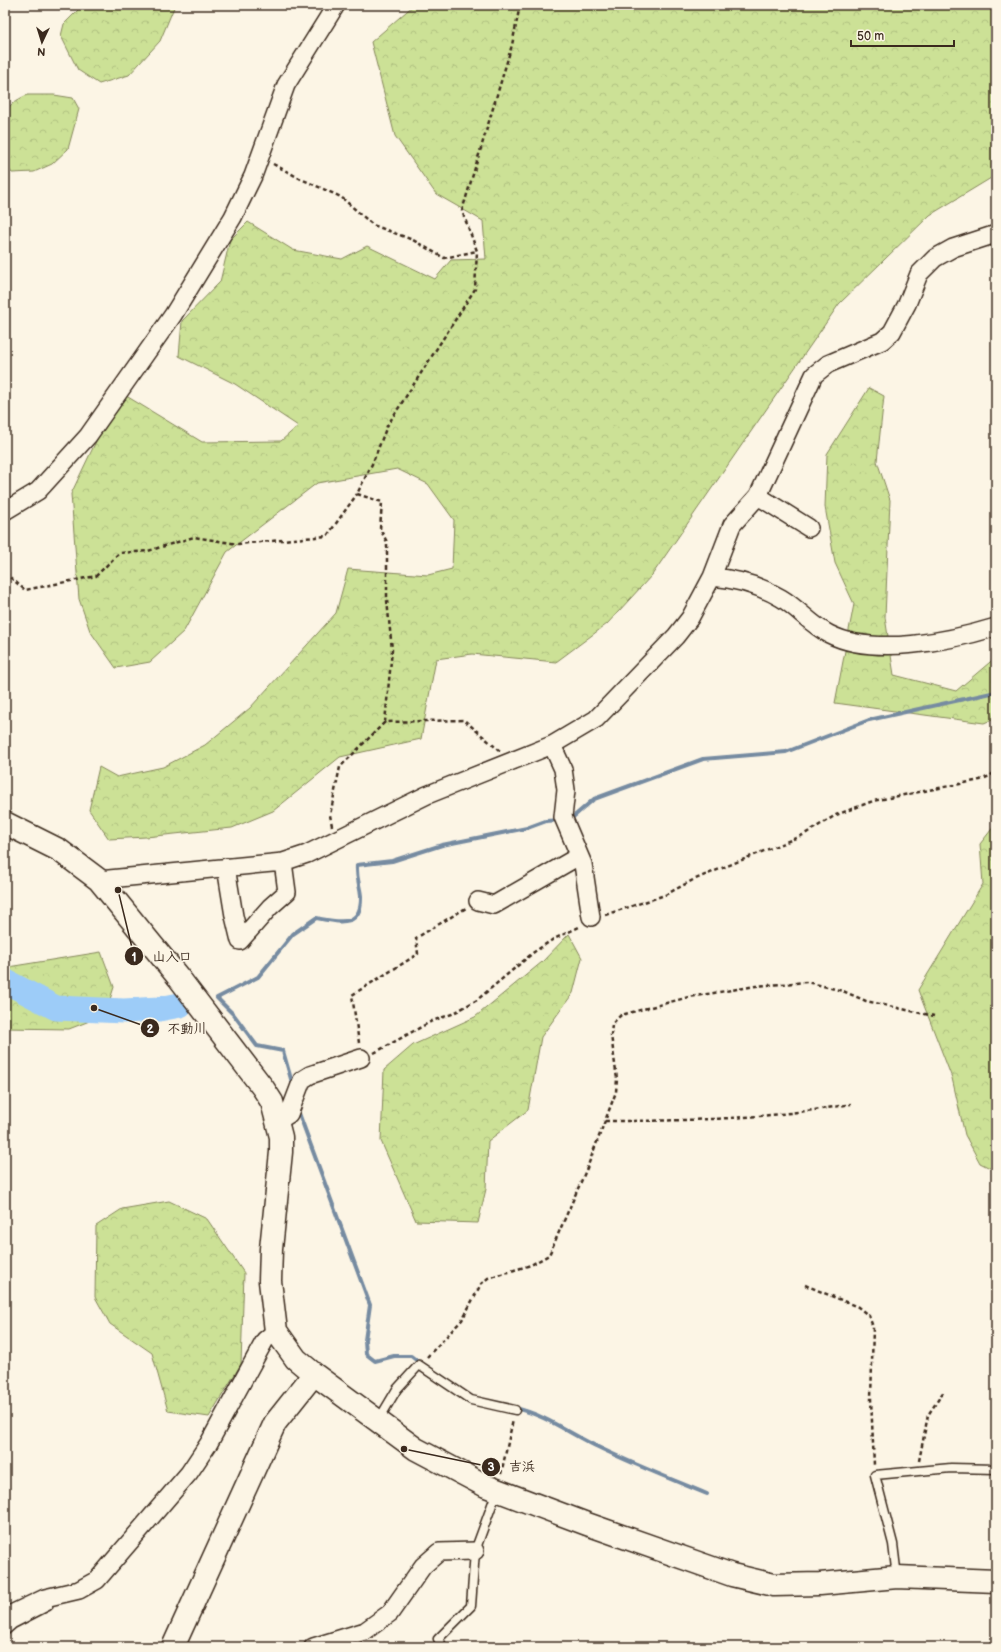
<svg xmlns="http://www.w3.org/2000/svg" width="1001" height="1652" font-family="'Balsamiq Sans','Klee One',sans-serif">
<defs>
<pattern id="forest-crowns" width="20" height="18" patternUnits="userSpaceOnUse"><rect width="20" height="18" fill="#cce196"/><path d="M2 6a3 3 0 1 1 6 0M12 15a3 3 0 1 1 6 0" fill="none" stroke="#b0c181"/></pattern>
</defs>
<rect width="100%" height="100%" fill="#fcf5e5"/>
<filter id="ink" filterUnits="userSpaceOnUse"><feTurbulence type="fractalNoise" baseFrequency=".025" numOctaves="2"/><feDisplacementMap in="SourceGraphic" scale="8" xChannelSelector="R" yChannelSelector="G"/><feConvolveMatrix kernelMatrix="1 2 1 2 8 2 1 2 1" color-interpolation-filters="sRGB"/></filter>
<g filter="url(#ink)">
<path fill="url(#forest-crowns)" stroke="#84865a" d="M83 5H175L160 41 129 75 99 84 78 70 61 36 64 24Z
M414 5H996V175L930 215 839 304 652 575 607 624 556 662 472 654 436 659 421 739 340 757 273 811 232 828 146 837 109 839 89 810 99 767 117 777 163 767 205 745 250 708 336 613 348 569 428 575 452 569 454 520 428 484 397 469 317 483 227 552 184 631 150 662 116 668 90 631 79 599 71 494 100 433 123 394 202 442 281 441 298 426 235 384 179 356 182 321 220 282 230 240 248 222 293 250 342 259 367 246 435 279 451 260 486 259 483 221 436 194 395 136 371 42Z
M27 95H54L73 98 79 109 68 149 52 164 34 172 12 173 5 164V115C8 104 17 100 27 95Z
M869 388 884 396 877 461 890 500 885 617 894 675 956 691 996 657V718L984 723 835 703 854 604 835 563 825 507 827 454Z
M996 790V1171L980 1163 965 1135 952 1078 918 990 983 884 980 844 995 825 993 806Z
M569 934 582 958 573 993 541 1037 528 1110 488 1141 486 1189 478 1223 416 1221 381 1141 384 1070 413 1045 475 1017 542 962Z
M101 952 114 987 105 1015 69 1029 5 1028V966L8 967Z
M169 1201 207 1219 244 1273 241 1364 209 1417 168 1411 152 1353 110 1324 95 1297 96 1226 122 1209Z"/>
<g fill="none" stroke-linecap="round" stroke-linejoin="round">
<path stroke="#768ba1" stroke-width="4" d="M568 819 572 818 594 799 703 759 786 752 869 720 996 692
M293 1086 283 1051 257 1046 234 1015 217 998 258 977 293 934 316 918C338 922 362 929 361 896 360 885 356 878 357 865L392 861 442 845 527 828 546 821 560 820
M297 1108 370 1305 365 1340 366 1354 375 1361 394 1356H411L421 1364
M514 1408C545 1414 571 1435 600 1448 635 1465 671 1479 707 1494"/>
<path stroke="#9dccf8" stroke-width="25" d="M5 981 56 1008 124 1011 159 1009 180 1005"/>
<defs>
<path id="lane" d="M378 1421 397 1389 419 1365 471 1400 515 1410
M897 1577 893 1544 875 1475 951 1468 996 1469
M5 1631 13 1624 48 1606
M443 1647 438 1639 471 1606 475 1551 497 1491"/>
<path id="street" d="M758 496 809 528
M5 511 38 491 88 436 173 315 233 217 253 176 286 85 336 5
M712 577C736 579 759 585 781 598 798 608 811 625 829 634 874 657 950 641 996 627
M552 745 563 769 566 790 563 817 583 864 591 917
M226 867 234 916 240 941 270 907 287 892 283 862
M99 880 283 862 307 854 427 795 552 745 596 719 676 636 690 618 712 577 732 525 758 496 814 375 828 364 882 341 892 332 907 304 919 274 935 258 953 248 996 234
M478 901 494 905 579 856
M278 1121 289 1114 302 1080 310 1075 361 1058
M5 1617 45 1598 79 1590 97 1580 189 1473 209 1443 265 1340 276 1331
M313 1647 365 1631 390 1613 423 1566 439 1552 475 1551"/>
<path id="secondary" d="M5 823 59 850 99 880 179 978 263 1088 272 1102 281 1137V1152L271 1249 270 1281 276 1331 296 1359 314 1374 416 1449 486 1486 587 1524 732 1575 774 1585 820 1584 897 1577 996 1581
M173 1647 275 1423 314 1374"/>
</defs>
<use href="#lane" stroke="#3b2a1e" stroke-width="11"/>
<use href="#street" stroke="#3b2a1e" stroke-width="20"/>
<use href="#secondary" stroke="#3b2a1e" stroke-width="25"/>
<path stroke="#3b2a1e" stroke-width="2.5" stroke-dasharray="4 3" stroke-linecap="butt" d="M273 164 301 179 341 197 373 225 413 240 444 258 477 251
M5 573 25 590 96 576 119 553 148 551 194 537 238 544 327 536 357 494
M500 751 464 720 385 722 392 650 387 600V542L380 529 382 502 357 494 373 462 387 426 475 289 477 251 462 211 512 45 520 5
M332 826 330 815 340 767 385 722
M605 915 665 895 693 880 803 835 836 815 873 801 980 780 990 776 996 771
M359 1043 352 995 418 954 416 938 466 908
M374 1053 432 1021 452 1014 477 1000 534 952 552 940 581 926
M605 1121C687 1121 770 1119 851 1104
M805 1285 858 1307 869 1316 873 1327 871 1399 874 1465
M427 1357 462 1320 481 1284 488 1278 531 1265 549 1255 587 1168 616 1092 617 1079 611 1035 612 1024 621 1015 689 997 756 986 807 982 843 991 866 1001 934 1016
M919 1461 928 1415 944 1391
M501 1474 513 1420"/>
<use href="#lane" stroke="#fcf5e5" stroke-width="8"/>
<use href="#street" stroke="#fcf5e5" stroke-width="17"/>
<use href="#secondary" stroke="#fcf5e5" stroke-width="22"/>
</g>
</g>
<path fill="none" stroke="#3b2a1e" stroke-width="1.5" d="M118 890L134 956M94 1008L150 1028M404 1449L491 1467"/>
<g fill="#3b2a1e" stroke="#fcf5e5" stroke-width="1.5">
<circle cx="118" cy="890" r="4"/>
<circle cx="94" cy="1008" r="4"/>
<circle cx="404" cy="1449" r="4"/>
<circle cx="134" cy="956" r="10"/>
<circle cx="150" cy="1028" r="10"/>
<circle cx="491" cy="1467" r="10"/>
</g>
<g font-size="12" text-anchor="middle" font-weight="bold" fill="#fff">
<text x="134" y="961">1</text>
<text x="150" y="1033">2</text>
<text x="491" y="1471">3</text>
</g>
<g font-size="13" text-anchor="middle" font-weight="bold" fill="#3b2a1e" stroke="#fcf5e5" stroke-width="3" stroke-linejoin="round" paint-order="stroke">
<text x="172" y="961">山入口</text>
<text x="187" y="1033">不動川</text>
<text x="522" y="1471">吉浜</text>
</g>
<rect width="1001" height="1652" fill="none" stroke="#fcf5e5" stroke-width="20"/>
<rect x="10" y="10" width="981" height="1632" fill="none" stroke="#3b2a1e" stroke-width="1.5" filter="url(#ink)"/>
<g transform="translate(42 42) rotate(184)" stroke="#fcf5e5" stroke-width="3" paint-order="stroke">
<path d="M0-3L7 15L0 10L-7 15Z" fill="#3b2a1e"/>
<text y="-6" font-size="11" font-weight="bold" text-anchor="middle" fill="#3b2a1e">N</text>
</g>
<path d="M851 40v6h103v-6" fill="none" stroke="#3b2a1e" stroke-width="2"/>
<text x="857" y="40" font-size="12" fill="#3b2a1e" stroke="#fcf5e5" stroke-width="3" paint-order="stroke">50 m</text>
</svg>
